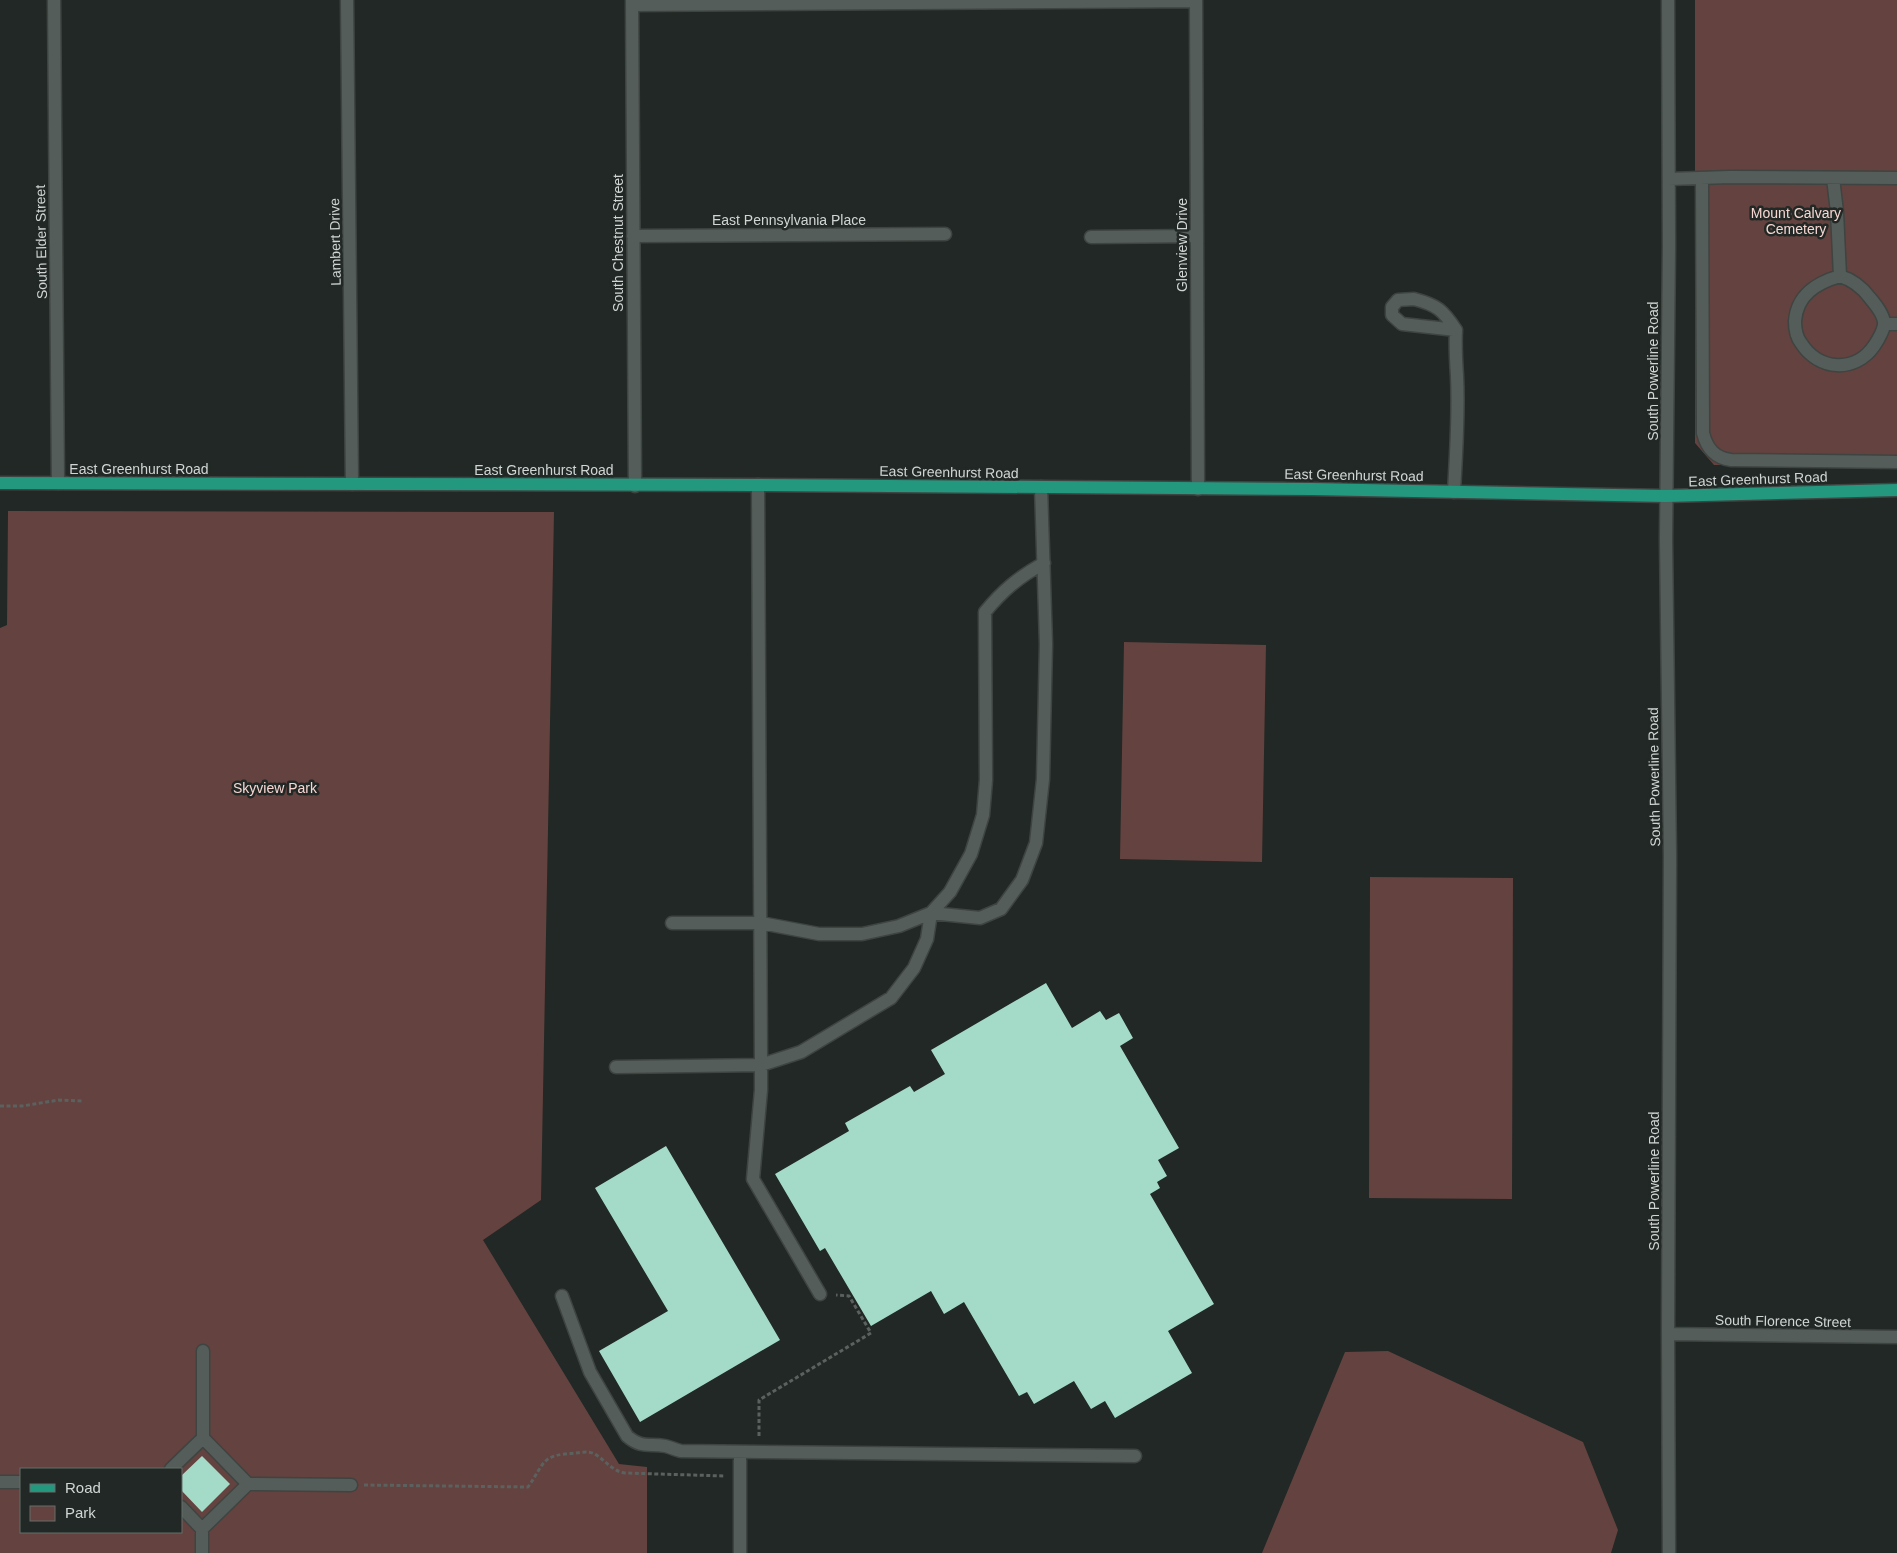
<svg xmlns="http://www.w3.org/2000/svg" width="1897" height="1553" font-family="Helvetica,sans-serif">
<rect width="100%" height="100%" fill="#212825"/>
<path fill="#64423f" fill-rule="evenodd" d="M1695 0H1897V466L1714 465 1695 443Z
M8 511 554 512 541 1200 483 1240 619 1464 647 1467V1553H0V628L7 625ZM21 1469H181V1532H21Z
M1124 642 1266 645 1262 862 1120 859Z
M1370 877 1513 878 1512 1199 1369 1198Z
M1388 1351 1583 1442 1618 1530 1611 1553H1262L1345 1352Z"/>
<path fill="#a4dbc8" d="M1046 983 1072 1028 1100 1011 1106 1020 1119 1013 1133 1038 1120 1046 1179 1148 1158 1160 1167 1176 1157 1182 1160 1188 1150 1194 1214 1304 1168 1331 1192 1373 1115 1418 1105 1401 1091 1409 1074 1381 1034 1404 1027 1392 1019 1396 964 1302 944 1314 931 1291 871 1326 825 1248 820 1251 775 1174 849 1131 845 1123 910 1086 914 1092 945 1074 931 1050Z
M666 1146 780 1340 640 1422 599 1351 668 1311 595 1188Z
M202 1456 230 1484 202 1512 181 1490V1476Z"/>
<g fill="none" stroke-linecap="round" stroke-linejoin="round">
<defs>
<path id="minor" d="M54 0 58 483
M347 0 352 484
M632 0 635 486
M1196 0 1198 489
M1668 0 1669 246 1666 539 1670 856 1668 1334 1669 1553
M632 5 1196 1
M1702 178 1703 433C1707 449 1715 458 1731 460L1897 462
M1833 178 1837 212 1840 276
M1669 179 1730 177 1897 178
M633 236 945 234
M1091 237 1197 236
M1840 276C1853 280 1862 287 1870 298 1876 305 1885 316 1884 325 1883 331 1878 340 1874 346 1855 373 1819 371 1801 343 1797 338 1795 329 1795 321 1797 295 1816 283 1840 276Z
M1414 299C1437 305 1443 310 1456 330L1402 324 1392 315V307L1398 300Z
M1884 324H1897
M758 485 761 1065V1090L753 1179 820 1294
M1454 492C1456 453 1459 415 1457 376 1456 361 1455 346 1456 330
M931 913 980 918 1001 909 1022 880 1036 843 1043 779 1046 644 1041 487
M931 913 950 892 971 854 983 815 986 780 985 612C1003 590 1019 577 1044 563
M616 1067 761 1065 801 1052 891 998 914 968 927 939 931 913 899 926 862 934H819L761 923H672
M562 1296 590 1372 627 1436C642 1449 649 1443 665 1446 670 1447 676 1450 681 1451L1135 1456
M1668 1334 1897 1337
M203 1351V1438L248 1484
M171 1469 203 1438
M0 1482H21
M181 1507 202 1529V1553
M202 1529 248 1484 351 1485
M740 1553V1452"/>
<path id="major" d="M0 483 758 485 1312 489 1666 496 1897 490"/>
</defs>
<use href="#minor" stroke="#3e4441" stroke-width="15"/>
<use href="#major" stroke="#3e4441" stroke-width="15"/>
<path stroke="#5b615e" stroke-width="3" stroke-dasharray="4 2.5" stroke-linecap="butt" d="M0 1106H22L59 1100 82 1101
M759 1436V1400L871 1333 849 1296 836 1295
M364 1485 528 1487C546 1461 541 1455 576 1453 582 1452 589 1451 595 1454 606 1461 612 1471 625 1473L725 1476"/>
<use href="#minor" stroke="#555d5a" stroke-width="12"/>
<use href="#major" stroke="#24977f" stroke-width="12"/>
</g>
<g text-anchor="middle" stroke-width="5" stroke-linejoin="round" paint-order="stroke">
<g font-size="14" fill="#f8d7d3" stroke="#212825">
<text x="1796" y="218">Mount Calvary<tspan x="1796" dy="16">Cemetery</tspan></text>
<text x="275" y="793">Skyview Park</text>
</g>
<g font-size="14" fill="#d1d6d4" stroke="#212825">
<text x="789" y="225">East Pennsylvania Place</text>
<text transform="translate(41 242) rotate(-91)" y="5">South Elder Street</text>
<text transform="translate(335 242) rotate(-91)" y="5">Lambert Drive</text>
<text transform="translate(618 243) rotate(-90)" y="5">South Chestnut Street</text>
<text transform="translate(1182 245) rotate(-90)" y="5">Glenview Drive</text>
<text transform="translate(1653 371) rotate(-90)" y="5">South Powerline Road</text>
<text x="139" y="474">East Greenhurst Road</text>
<text x="544" y="475">East Greenhurst Road</text>
<text transform="translate(949 472) rotate(1)" y="5">East Greenhurst Road</text>
<text transform="translate(1354 475) rotate(1)" y="5">East Greenhurst Road</text>
<text transform="translate(1758 479) rotate(-2)" y="5">East Greenhurst Road</text>
<text transform="translate(1654 777) rotate(-91)" y="5">South Powerline Road</text>
<text transform="translate(1654 1181) rotate(-90)" y="5">South Powerline Road</text>
<text transform="translate(1783 1321) rotate(1)" y="5">South Florence Street</text>
</g>
</g>
<rect x="20" y="1468" width="162" height="65" fill="#212825" stroke="#676e6b"/>
<rect x="30" y="1484" width="25" height="8" fill="#24977f" stroke="#676e6b"/>
<text x="65" y="1493" font-size="15" fill="#d1d6d4">Road</text>
<rect x="30" y="1506" width="25" height="15" fill="#64423f" stroke="#676e6b"/>
<text x="65" y="1518" font-size="15" fill="#d1d6d4">Park</text>
</svg>
